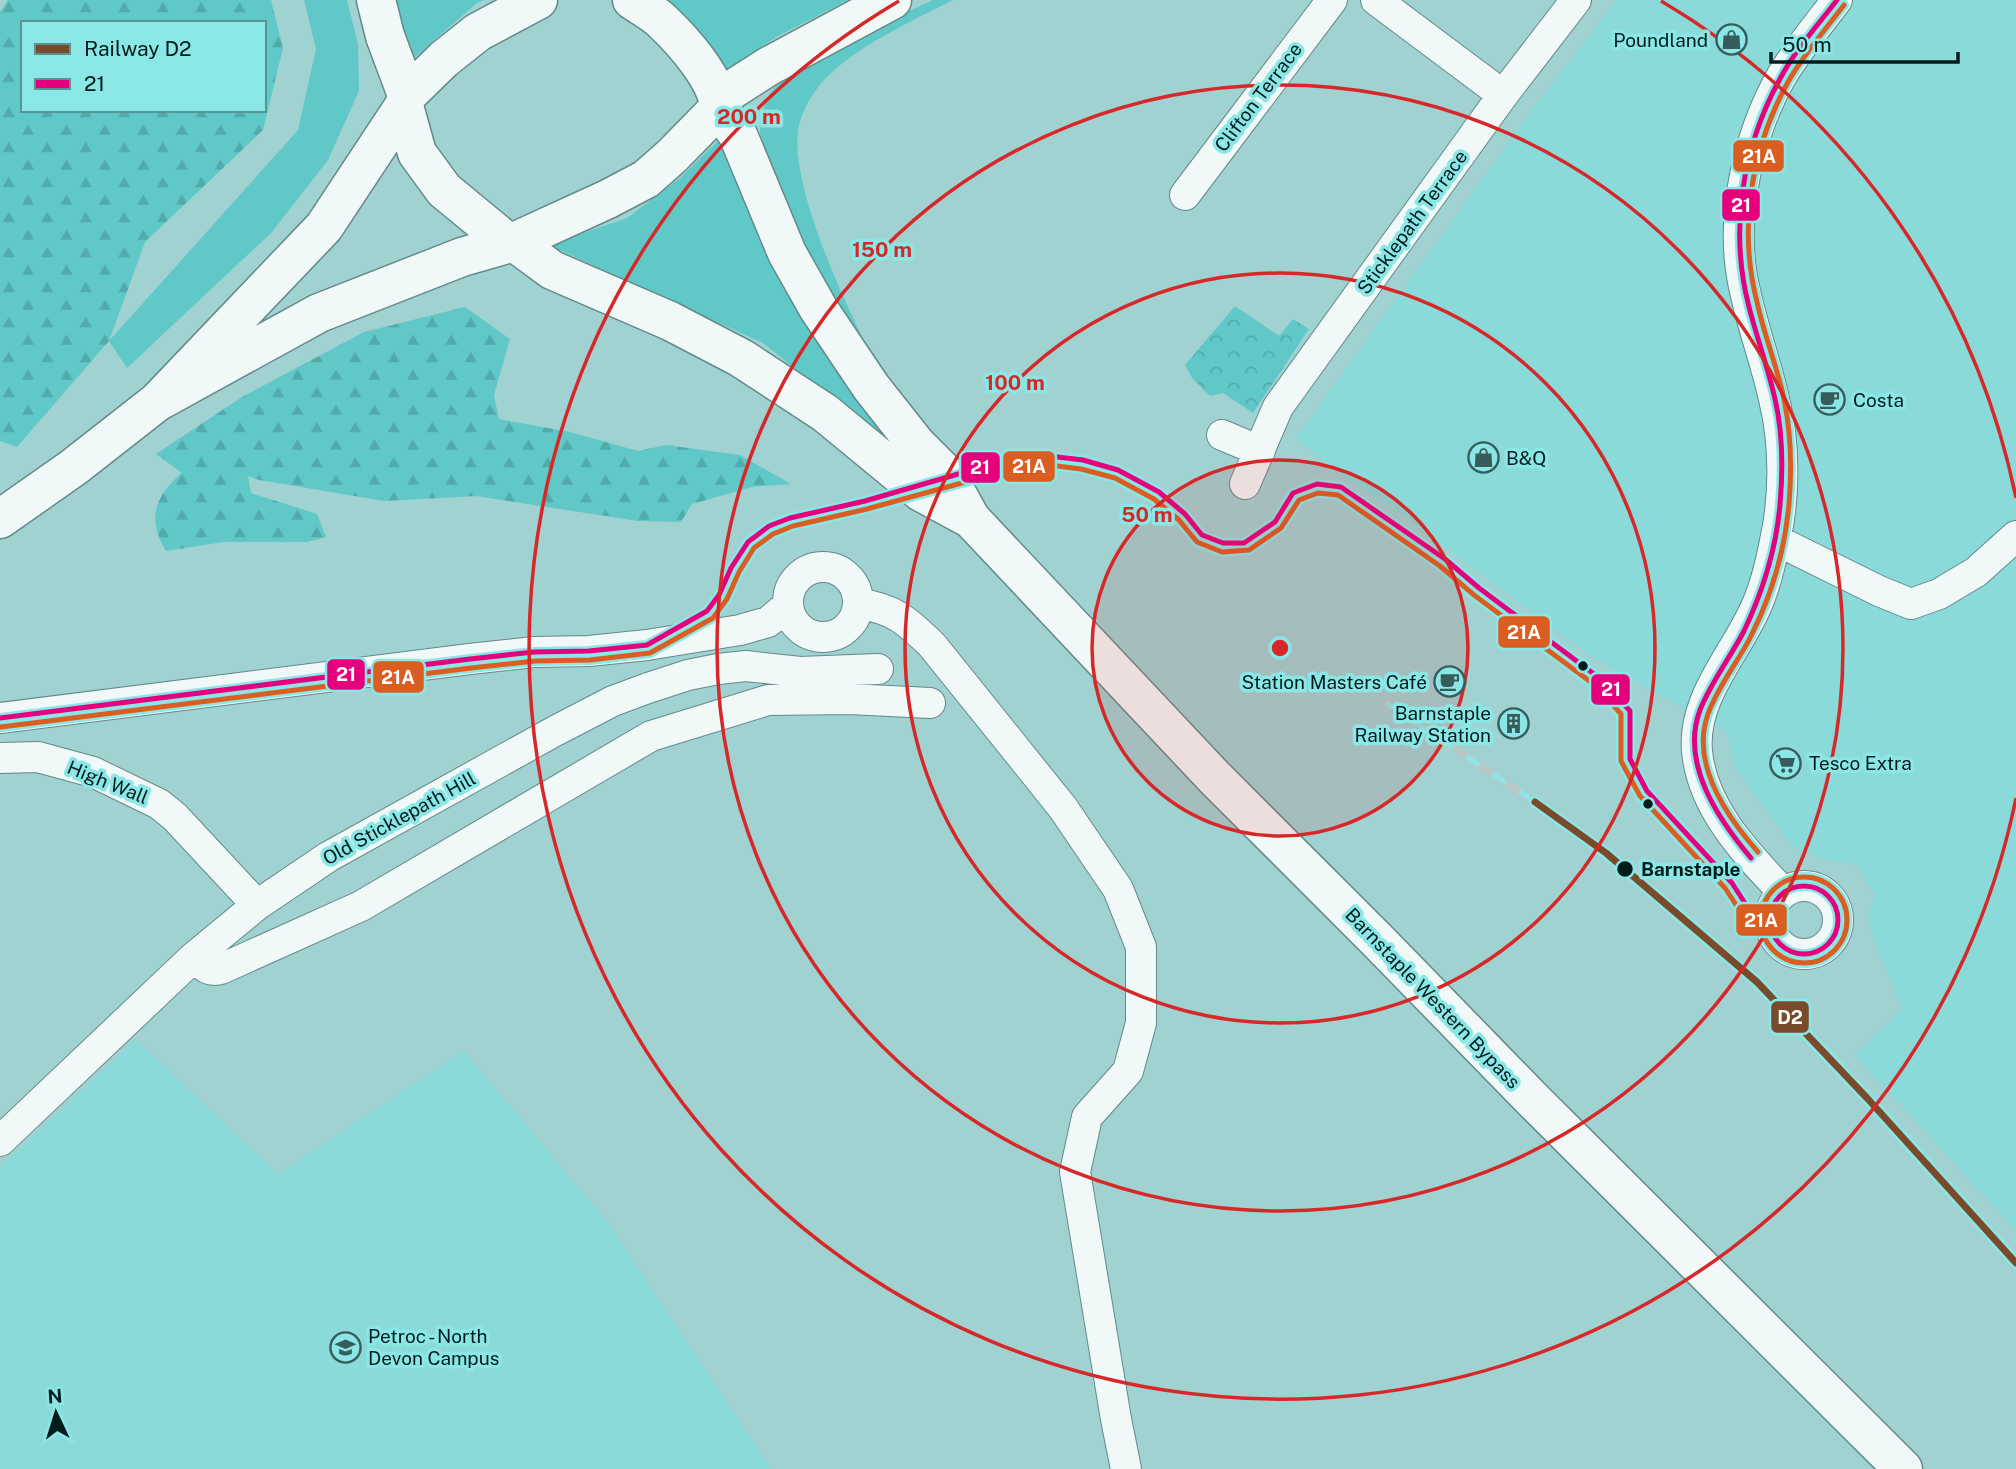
<svg xmlns="http://www.w3.org/2000/svg" width="2016" height="1469" font-family="'Public Sans',sans-serif">
<defs>
<pattern id="forest-firs" width="22" height="20" patternUnits="userSpaceOnUse" patternTransform="scale(1.75)"><rect width="22" height="20" fill="#61c8c8"/><path d="M5 1l3.5 6h-7zM16 11l3.5 6h-7z" fill="#52abab"/></pattern>
<pattern id="park-crowns" width="20" height="18" patternUnits="userSpaceOnUse" patternTransform="scale(1.75)"><rect width="20" height="18" fill="#61c8c8"/><path d="M2 6a3 3 0 1 1 6 0M12 15a3 3 0 1 1 6 0" fill="none" stroke="#52abab"/></pattern>
</defs>
<rect width="100%" height="100%" fill="#a0d2d2"/>
<path fill="#89dad9" d="M1617 0H2016V1230L1855 1055 1902 1009 1871 932 1869 913 1875 895 1858 866 1825 859 1794 848 1735 768 1727 733 1591 656 1395 510 1336 472 1296 438 1527 117Z
M136 1040 278 1174 464 1051 609 1224 771 1469H0V1167Z"/>
<path fill="#61c8c8" d="M304 0H347L358 44 359 91 328 160 272 232 127 368 109 341 298 130 316 49Z
M391 0H484L477 3 407 64Z
M667 0H848L778 36 724 71Z
M933 0H953C911 22 864 42 829 75 815 88 801 111 798 130 791 188 842 296 868 349L812 275 761 146C759 128 760 111 770 94 790 62 895 18 933 0Z
M722 137 896 450 763 343 549 245 627 218 680 178Z"/>
<path fill="url(#forest-firs)" fill-rule="evenodd" d="M8 0H271L283 48 263 130 145 242 109 341 17 447 0 441V12ZM23 23H264V110H23Z
M465 307 510 339 494 395 499 419 570 432 638 451 666 445 740 455 791 484 752 487 692 504 681 522 638 521 476 496 384 501 259 480 248 476 251 493 317 514 326 537 307 542H224L166 551C147 520 154 496 182 473L156 454 242 397 364 332Z"/>
<path fill="url(#park-crowns)" d="M1235 306 1279 336 1293 319 1309 329 1253 413 1223 393 1210 396 1192 378 1185 365Z"/>
<g fill="none" stroke-linecap="round" stroke-linejoin="round">
<defs>
<path id="street" d="M1376 0 1503 95
M1185 195 1332 0
M1222 435 1260 451
M1245 484 1278 407 1503 95 1576 0
M1776 540 1879 591 1911 604 1939 594 1976 572 2016 536
M788 602a35 35 0 1 1 70 0a35 35 0 1 1-70 0Z
M859 604C894 608 908 622 932 645L1063 808 1118 889 1141 947V1023L1128 1071 1087 1117 1075 1172 1116 1419 1126 1469
M0 718 470 659 534 652 589 651 647 645 740 630 768 622 787 606
M0 758 38 757 93 772 159 804 175 817 257 905
M1770 920a34 34 0 1 1 68 0a34 34 0 1 1-68 0Z
M1783 892C1746 853 1702 808 1697 751 1692 698 1736 653 1756 607 1765 587 1771 562 1775 541 1785 497 1785 443 1774 399 1765 358 1749 318 1742 276 1731 211 1749 134 1781 77 1797 50 1818 25 1837 0
M194 957C203 965 208 973 221 969L361 906 651 736 768 700 849 699 930 703
M0 1141 194 957 257 905 328 857 555 731 613 701 648 688 688 675 718 669 746 666 800 672 878 669"/>
<path id="primary" d="M376 0 385 36 407 95
M719 98 769 66 892 0
M719 108 738 135 787 253 818 308 871 387 916 444 946 474 971 519 1214 777 1377 940 1532 1099 1903 1469
M507 242 444 190 417 153 404 106 407 95 444 59 478 32 538 0
M514 242 552 270 670 321 741 358 825 413 921 492 971 519
M157 402 319 313 462 257 514 242 608 199 646 179 672 156 719 108C718 80 683 41 663 22 654 13 642 7 632 0
M0 519 74 467 157 402 324 227 404 106"/>
</defs>
<use href="#street" stroke="#648989" stroke-width="32"/>
<use href="#primary" stroke="#648989" stroke-width="41"/>
<use href="#street" stroke="#f1f8f8" stroke-width="30"/>
<use href="#primary" stroke="#f1f8f8" stroke-width="38"/>
<defs>
<path id="rail" d="M1386 703 1535 802"/>
</defs>
<use href="#rail" stroke="#b9c7c7" stroke-width="8"/>
<use href="#rail" stroke="#8be7e6" stroke-width="5" stroke-dasharray="16" stroke-linecap="butt"/>
<defs>
<path id="bus-1" d="M0 718 470 659 534 652 589 651 647 645 707 611 719 595 731 568 748 542 769 526 790 518 865 501 979 468 1019 458 1049 456 1083 460 1118 470 1159 492 1185 514 1202 535 1223 543H1244L1275 522 1293 493 1317 484 1341 487 1445 559 1479 588 1602 680 1630 711V759L1647 791 1732 883 1752 914 1770 925
M1751 858C1718 819 1680 763 1700 710 1711 682 1730 658 1744 631 1763 591 1776 549 1780 505 1783 470 1783 433 1775 399 1768 368 1757 338 1749 307 1729 230 1742 147 1781 77 1796 49 1818 25 1837 0
M1770 920a34 34 0 1 1 68 0a34 34 0 1 1-68 0Z"/>
<path id="bus-2" d="M1 727 471 668 535 661 590 660 650 653 713 618 727 599 739 572 754 548 773 534 793 526 867 509 1020 467 1049 465 1081 469 1115 478 1154 499 1179 520 1197 542 1222 552 1249 550 1281 528 1299 500 1318 493 1338 495 1440 566 1474 595 1596 686 1621 714V761L1640 796 1725 888 1746 920 1765 932
M1758 852C1727 817 1690 764 1708 714 1718 686 1738 662 1751 636 1772 594 1785 550 1789 504 1792 469 1791 433 1784 399 1777 366 1764 335 1757 302 1738 228 1751 149 1788 82 1803 55 1825 30 1844 5
M1761 920a43 43 0 1 1 86 0a43 43 0 1 1-86 0Z"/>
</defs>
<use href="#bus-1" stroke="#8be7e6" stroke-width="10"/>
<use href="#bus-2" stroke="#8be7e6" stroke-width="10"/>
<use href="#bus-1" stroke="#e5007d" stroke-width="5"/>
<use href="#bus-2" stroke="#da5e21" stroke-width="5"/>
<defs>
<path id="rail-1" d="M1535 802 1606 853 1757 982 1867 1098 2016 1263"/>
</defs>
<use href="#rail-1" stroke="#8be7e6" stroke-width="12"/>
<use href="#rail-1" stroke="#7a4b2a" stroke-width="7"/>
</g>
<circle cx="1280" cy="648" r="188" fill="#d62828" fill-opacity=".12"/>
<g fill="none" stroke="#d62828" stroke-width="3.5">
<circle cx="1280" cy="648" r="188"/>
<circle cx="1280" cy="648" r="375"/>
<circle cx="1280" cy="648" r="563"/>
<path d="M2016 798A751 751 0 1 1 899 1M1661 1A751 751 0 0 1 2016 498"/>
</g>
<defs>
<symbol id="shop-ring" viewBox="-11 -11 22 22"><circle r="9.5" fill="#8be7e6" stroke="#385c5c" stroke-width="1.5"/><path d="M-5-2.5h2.3a2.7 3.5 0 0 1 5.4 0H5L5.5 6h-11ZM-1.5-2.5h3a1.5 2.3 0 0 0-3 0Z" fill="#385c5c"/></symbol>
<symbol id="cafe-ring" viewBox="-11 -11 22 22"><circle r="9.5" fill="#8be7e6" stroke="#385c5c" stroke-width="1.5"/><path d="M-5.5-4.5H6V0H3Q3 3.5 0 3.5H-2.5Q-5.5 3.5-5.5 0ZM3-3.2v2h1.7v-2ZM-6 4.5H4V6H-6Z" fill="#385c5c"/></symbol>
<symbol id="building-ring" viewBox="-11 -11 22 22"><circle r="9.5" fill="#8be7e6" stroke="#385c5c" stroke-width="1.5"/><path d="M-4-6H4V6H1V3H-1V6H-4ZM-2.5-4.3h1.7v1.8h-1.7ZM.8-4.3h1.7v1.8H.8ZM-2.5-1h1.7V.8h-1.7ZM.8-1h1.7V.8H.8Z" fill="#385c5c"/></symbol>
<symbol id="supermarket-ring" viewBox="-11 -11 22 22"><circle r="9.5" fill="#8be7e6" stroke="#385c5c" stroke-width="1.5"/><path d="M-6-5.5h2.5l.6 2H6L4.5 2H-2.5L-4.4-4H-6ZM-1.5 3.2a1.3 1.3 0 1 0 .1 0ZM3 3.2a1.3 1.3 0 1 0 .1 0Z" fill="#385c5c"/></symbol>
<symbol id="university-ring" viewBox="-11 -11 22 22"><circle r="9.5" fill="#8be7e6" stroke="#385c5c" stroke-width="1.5"/><path d="M0-5L7-2L0 1L-7-2ZM-4 1L0 2.5L4 1V4Q0 6-4 4Z" fill="#385c5c"/></symbol>
</defs>
<g fill-rule="evenodd">
<use href="#shop-ring" x="1714" y="22" width="35" height="35"/>
<use href="#cafe-ring" x="1812" y="382" width="35" height="35"/>
<use href="#shop-ring" x="1466" y="440" width="35" height="35"/>
<use href="#cafe-ring" x="1432" y="664" width="35" height="35"/>
<use href="#building-ring" x="1496" y="706" width="35" height="35"/>
<use href="#supermarket-ring" x="1768" y="746" width="35" height="35"/>
<use href="#university-ring" x="328" y="1330" width="35" height="35"/>
</g>
<g fill="#001c1c" stroke="#8be7e6" stroke-width="2.5">
<circle cx="1583" cy="666" r="6"/>
<circle cx="1648" cy="804" r="6"/>
<circle cx="1625" cy="869" r="9"/>
</g>
<g text-anchor="middle" stroke-width="7" stroke-linejoin="round" paint-order="stroke">
<g font-size="19" fill="#001c1c" stroke="#8be7e6" text-anchor="start">
<text x="1708" y="47" text-anchor="end">Poundland</text>
<text x="1853" y="407">Costa</text>
<text x="1506" y="465">B&amp;Q</text>
<text x="1427" y="689" text-anchor="end">Station Masters Café</text>
<text x="1491" y="720" text-anchor="end">Barnstaple<tspan x="1491" dy="22">Railway Station</tspan></text>
<text x="1809" y="770">Tesco Extra</text>
<text x="368" y="1343">Petroc - North<tspan x="368" dy="22">Devon Campus</tspan></text>
</g>
<g font-size="19" fill="#001c1c" stroke="#8be7e6">
<text transform="translate(1258 97) rotate(-53)" y="7">Clifton Terrace</text>
<text transform="translate(1412 222) rotate(-54)" y="7">Sticklepath Terrace</text>
<text transform="translate(108 782) rotate(22)" y="7">High Wall</text>
<text transform="translate(399 818) rotate(-29)" y="7">Old Sticklepath Hill</text>
<text transform="translate(1433 998) rotate(46)" y="7">Barnstaple Western Bypass</text>
</g>
<g font-size="19" font-weight="bold" fill="#001c1c" stroke="#8be7e6" text-anchor="start">
<text x="1641" y="876">Barnstaple</text>
</g>
</g>
<circle cx="1280" cy="648" r="10" fill="#d62828" stroke="#8be7e6" stroke-width="3.5"/>
<g font-size="21" text-anchor="middle" font-weight="bold" fill="#d62828" stroke="#8be7e6" stroke-width="7" stroke-linejoin="round" paint-order="stroke">
<text x="749" y="124">200 m</text>
<text x="882" y="257">150 m</text>
<text x="1015" y="390">100 m</text>
<text x="1147" y="522">50 m</text>
</g>
<g stroke="#8be7e6" stroke-width="2.5">
<rect x="1732" y="139" width="53" height="34" rx="7" fill="#da5e21"/>
<rect x="1721" y="188" width="40" height="34" rx="7" fill="#e5007d"/>
<rect x="1002" y="450" width="54" height="33" rx="7" fill="#da5e21"/>
<rect x="960" y="451" width="41" height="33" rx="7" fill="#e5007d"/>
<rect x="1497" y="615" width="54" height="34" rx="7" fill="#da5e21"/>
<rect x="326" y="658" width="40" height="33" rx="7" fill="#e5007d"/>
<rect x="372" y="660" width="53" height="34" rx="7" fill="#da5e21"/>
<rect x="1590" y="673" width="41" height="33" rx="7" fill="#e5007d"/>
<rect x="1735" y="903" width="53" height="34" rx="7" fill="#da5e21"/>
<rect x="1770" y="1000" width="40" height="34" rx="7" fill="#7a4b2a"/>
</g>
<g font-size="19" text-anchor="middle" font-weight="bold" fill="#fff">
<text x="1759" y="163">21A</text>
<text x="1741" y="212">21</text>
<text x="1029" y="473">21A</text>
<text x="980" y="474">21</text>
<text x="1524" y="639">21A</text>
<text x="346" y="681">21</text>
<text x="398" y="684">21A</text>
<text x="1611" y="696">21</text>
<text x="1761" y="927">21A</text>
<text x="1790" y="1024">D2</text>
</g>
<rect x="21" y="21" width="245" height="91" fill="#8be7e6" stroke="#539695" stroke-width="2"/>
<rect x="35" y="44" width="35" height="10" fill="#7a4b2a" stroke="#539695" stroke-width="2"/>
<text x="84" y="56" font-size="21" fill="#001c1c">Railway D2</text>
<rect x="35" y="79" width="35" height="10" fill="#e5007d" stroke="#539695" stroke-width="2"/>
<text x="84" y="91" font-size="21" fill="#001c1c">21</text>
<g transform="translate(56 1413) rotate(356)" stroke="#8be7e6" stroke-width="5" paint-order="stroke">
<path d="M0-5L12 26L0 18L-12 26Z" fill="#001c1c"/>
<text y="-10" font-size="19" font-weight="bold" text-anchor="middle" fill="#001c1c">N</text>
</g>
<path d="M1771 52v10h187v-10" fill="none" stroke="#001c1c" stroke-width="3.5"/>
<text x="1782" y="52" font-size="21" fill="#001c1c" stroke="#8be7e6" stroke-width="5" paint-order="stroke">50 m</text>
</svg>
